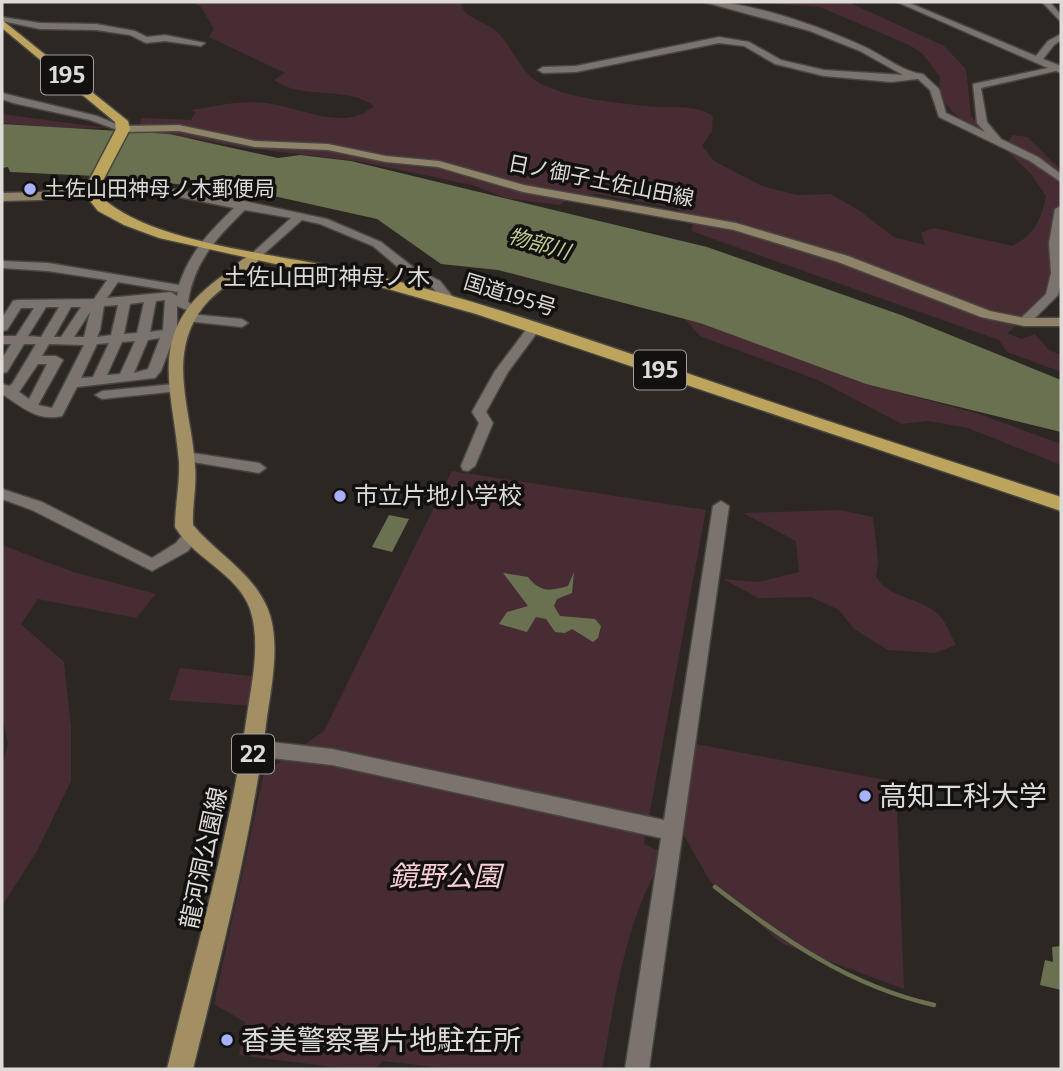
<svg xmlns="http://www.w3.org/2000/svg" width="1063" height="1071" font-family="Bitter,'Noto Sans JP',serif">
<rect width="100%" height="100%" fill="#2d2723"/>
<path fill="#472d33" d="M193 2H461C462 18 485 21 496 31 513 46 520 73 541 84 569 98 615 103 646 106 669 109 693 103 713 116L712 131 702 146 714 161 762 186 797 195 830 194 857 209 894 237 925 245 921 233 934 228 1012 246C1034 235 1041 221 1046 196L1031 174 1006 150 1012 135 1027 137 1061 170V288L1007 333 1021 339 1035 334 1049 350 1061 355V372L1007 352 999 340 691 231 695 219 675 208 597 194 574 196 559 205 506 198 472 185 357 161 239 147 197 139 139 135 141 118 191 120 196 112 191 110C215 106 241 100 266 103 302 107 343 133 374 106 345 85 304 101 274 80L285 73 209 37 214 29 201 7Z
M756 2H848L944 46 966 69 971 116 989 136C966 125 936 107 940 77L922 53 909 45 820 7Z
M2 114 106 128 70 129 2 123Z
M684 318 713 323 857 381 979 414 1061 444V465L968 428 928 421 902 424 818 380 700 336Z
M452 471 706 510 644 844 666 854C625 918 616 995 602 1069H451L383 1061 375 1069H348L239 1055 245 1022 214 1004 264 773 324 731Z
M839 510 873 517 878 561 876 577C890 599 920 597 939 615 946 622 951 636 956 645L935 653 888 650 854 629 839 610 811 597 758 598 723 579 758 582 799 572 796 541 743 513Z
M2 545 73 572 156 594 136 618 38 599 21 624 64 662 71 727V781L37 851 2 906V766L8 743 2 714Z
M180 668 258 677 254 706 169 700Z
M696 744 896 782 904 989 783 944 710 881 682 832Z"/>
<path fill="#697151" d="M2 124 169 134 278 158 300 155 351 161 707 247 901 315 1061 380V432L866 384 700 323 498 270 441 264 377 219 269 195 117 177 10 172 8 167 2 168Z
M389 515 409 519 392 552 372 547Z
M574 572 572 593 557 599 554 606 560 616 595 619 601 626 598 638 593 642 572 629 565 633 555 632 546 619 536 617 527 632 499 624 507 612 528 606 503 573 528 577C541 593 550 591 568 586Z
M1061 946V990L1040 985 1045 960 1053 962 1052 947Z"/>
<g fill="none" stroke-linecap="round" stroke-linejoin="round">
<path stroke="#697151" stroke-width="4.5" d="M715 887C783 939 849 986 934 1005"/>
<defs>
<path id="street" d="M704 2C748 0 824 28 865 47 884 56 903 72 923 74L939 89 946 113 985 132 977 123 973 84 1048 68 897 2H907L1036 56 1048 41 1061 34V40L1054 45 1043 59 1061 66V73L1056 71 981 88 987 122 1001 139 1038 157 1061 174V182L1030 161 939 117 930 90 918 79 891 82 824 76 775 64 744 46 719 43 576 72 543 73 538 70 543 67 576 66 719 37 749 42 781 60 824 70 903 75 860 51 810 31Z
M1042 2H1050L1061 15V22Z
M2 17 40 23 96 24 135 31 147 37 165 35 205 43 201 46 165 41 146 43 130 35 96 30 40 29 2 21Z
M2 93 97 116 128 129 123 132 90 120 13 103 2 99Z
M93 183 159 187 244 201 327 219 381 242 413 267 440 281 456 301 450 305 446 304 432 287 405 273 373 246 320 224 302 220 257 260H249V256L291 218 245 210C217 237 194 262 188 302L200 309 194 313 177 306V329L183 333 174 337 161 371 155 378 77 387 62 416C37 422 21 406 2 394V384L9 386 12 384 36 344H24L7 372 2 373V359L11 344H2V336H16L34 308H21L7 330 2 331V318L13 301 17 300 94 299 107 280 48 271 2 268V261L48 263 179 285C189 253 211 230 234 208L159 193 89 188V184ZM118 282 178 292 177 296 171 292 107 298ZM165 300 163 330 150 332 156 301ZM144 302 137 333 124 334 130 304ZM118 305 111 335 97 337 100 330 104 306ZM46 307H59L41 337 28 336ZM71 307H81L61 337H54ZM90 312 84 337H74ZM160 338 148 369 134 373 148 340ZM135 341 120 374 107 375 122 342ZM109 343 93 377 81 378 97 344ZM49 344 84 345 52 408 38 405 63 360 56 356H42ZM38 364H47L29 399 19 392Z
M1061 206V281L1058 295 1028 325H1020V319L1046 294 1051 273 1049 243 1055 209Z
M190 314 242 319 248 323 242 327 186 321V315Z
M536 322 542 326 508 372 486 412 493 423 475 466 468 471 463 470 461 466 479 423 472 412 495 371 531 323Z
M174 384 179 385 181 388 179 391 102 399 95 395 102 391Z
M186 452 259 463 266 468 259 473 181 460 179 457Z
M2 489 42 502 152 558 176 543 185 532H197L199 536 188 551 152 571 32 510 2 499Z
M721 501 729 506 649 1069H625L661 838 332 765 254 756 247 754 245 748 247 742 254 740 332 749 664 820 713 506Z"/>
<path id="secondary" d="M179 125 255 141 328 144 386 156 439 161 524 185 736 223 848 256 990 311 1024 318H1061V326H1024L981 317 838 262 734 230 523 192 438 167 386 162 328 150 255 147 179 131 123 132 117 129 123 126Z
M93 182 99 186 97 189 41 200 2 201V193L41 192Z"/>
<path id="primary" d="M253 254 260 258 258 261C241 277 219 288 204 306 165 355 192 411 195 466 197 486 192 506 193 525 217 554 251 571 267 607 281 639 272 683 267 717 252 836 222 952 193 1069H167C195 951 230 836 247 715 252 682 261 642 250 609 237 573 194 559 175 527 175 505 180 484 179 462 173 388 145 333 218 279 229 272 241 258 253 254Z"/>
<path id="highway" d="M2 20 128 121 130 129 97 192C139 242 281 255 346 269 470 296 590 340 710 381 826 421 944 459 1061 497V511L476 314 388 289 159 238 124 225 98 211 83 192 116 129 115 122 2 28Z"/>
</defs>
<use href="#street" stroke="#494541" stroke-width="3"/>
<use href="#secondary" stroke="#494541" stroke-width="3"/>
<use href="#primary" stroke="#494541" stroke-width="3"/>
<use href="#highway" stroke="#494541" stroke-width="3"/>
<use href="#street" fill="#7a736e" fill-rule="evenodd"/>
<use href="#secondary" fill="#8e8269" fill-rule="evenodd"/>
<use href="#primary" fill="#a29064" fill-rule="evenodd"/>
<use href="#highway" fill="#bca45d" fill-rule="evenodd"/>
</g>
<g fill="#a7b1fc" stroke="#13110f" stroke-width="2.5">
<circle cx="30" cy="189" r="7"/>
<circle cx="340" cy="496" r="7"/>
<circle cx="865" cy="796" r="7"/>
<circle cx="227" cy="1040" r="7"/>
</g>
<g text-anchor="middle" stroke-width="7" stroke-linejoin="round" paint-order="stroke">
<g font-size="21" fill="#dedad7" stroke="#13110f">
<text transform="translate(601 181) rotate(11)" y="7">日ノ御子土佐山田線</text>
<text transform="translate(510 295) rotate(17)" y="7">国道195号</text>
</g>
<g font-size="21" fill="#dedad7" stroke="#13110f" text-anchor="start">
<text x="44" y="196">土佐山田神母ノ木郵便局</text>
</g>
<g font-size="21" font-style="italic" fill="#c0cf94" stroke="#13110f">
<text transform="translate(539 244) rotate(16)" y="7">物部川</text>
</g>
<g fill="#13110f" stroke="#a19e9b" stroke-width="2">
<rect x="41" y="55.5" width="52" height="39" rx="5"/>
<rect x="634" y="350.5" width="52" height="39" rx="5"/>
<rect x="232" y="734.5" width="42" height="39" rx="5"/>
</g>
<g font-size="23" font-weight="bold" fill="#dedad7">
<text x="67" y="83">195</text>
<text x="660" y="378">195</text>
<text x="253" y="762">22</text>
</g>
<g font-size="23" fill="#dedad7" stroke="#13110f">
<text x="327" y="285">土佐山田町神母ノ木</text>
</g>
<g font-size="24" fill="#dedad7" stroke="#13110f" text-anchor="start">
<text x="354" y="504">市立片地小学校</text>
</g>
<g font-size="24" fill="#dedad7" stroke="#13110f">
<text transform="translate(204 858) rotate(-78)" y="8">龍河洞公園線</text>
</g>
<g font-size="28" fill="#dedad7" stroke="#13110f" text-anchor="start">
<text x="879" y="806">高知工科大学</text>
<text x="241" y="1050">香美警察署片地駐在所</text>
</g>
<g font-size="28" font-style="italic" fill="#f8cfd7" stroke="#13110f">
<text x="445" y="886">鏡野公園</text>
</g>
</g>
<rect width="1063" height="1071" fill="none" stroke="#dedad7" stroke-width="7"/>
</svg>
